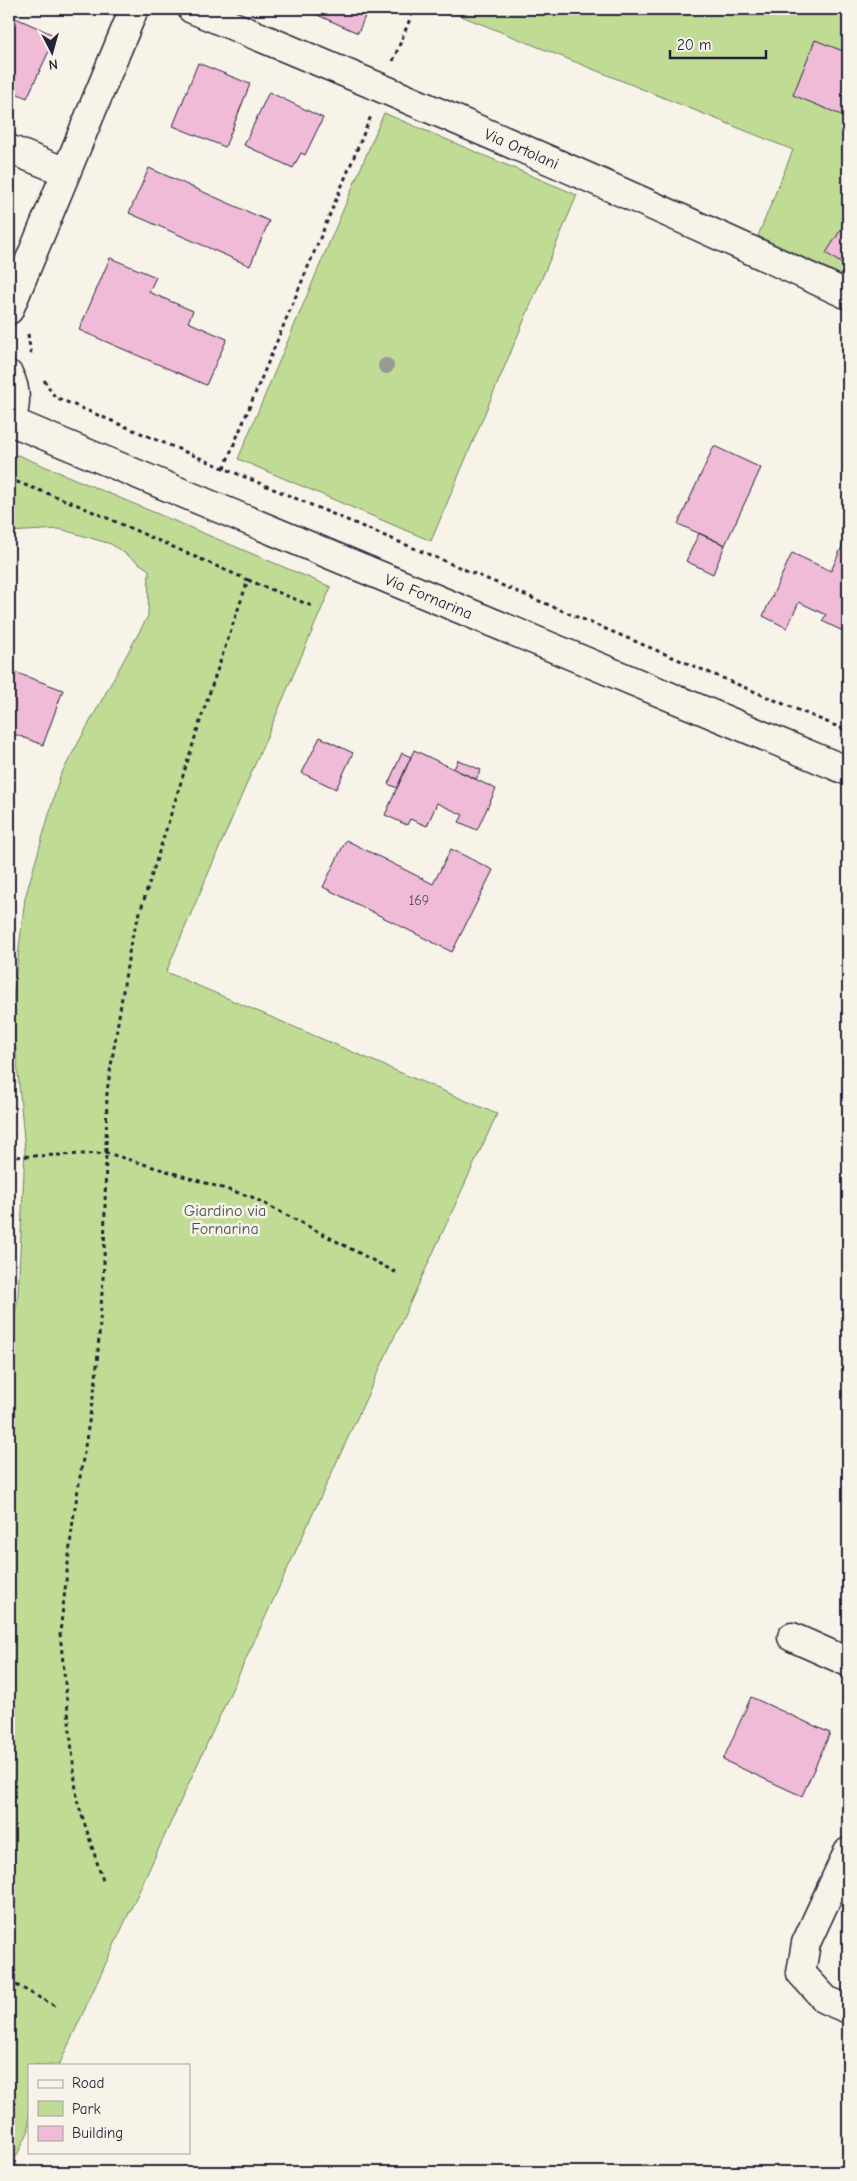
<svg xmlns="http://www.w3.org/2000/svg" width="857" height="2181" font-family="'Comic Neue',sans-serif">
<rect width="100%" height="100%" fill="#f7f3e8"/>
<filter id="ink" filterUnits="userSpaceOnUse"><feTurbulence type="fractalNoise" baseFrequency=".02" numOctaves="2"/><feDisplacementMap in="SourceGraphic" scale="10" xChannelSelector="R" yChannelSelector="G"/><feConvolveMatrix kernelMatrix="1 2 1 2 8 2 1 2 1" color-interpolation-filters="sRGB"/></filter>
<g filter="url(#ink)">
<path fill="#c0dc94" stroke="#717f68" d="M444 9H848V278L758 236 793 150Z
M384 113 577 195 431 541 238 459Z
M18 455 331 587 166 972 497 1114 59 2065H29V2130L9 2172V1352L18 1295 25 1150 12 1007 25 898 60 776 148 616 149 570 111 544 60 529 9 532V457Z"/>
<path fill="#efbbd7" stroke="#22223b" d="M304 9H368L358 33Z
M9 15 56 36 27 98 9 90Z
M815 40 848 53V111L846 117 793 95Z
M198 63 250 84 225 147 173 126Z
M269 92 323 118 305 155 301 153 293 168 244 145Z
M149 168 269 221 250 266 129 213Z
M848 197V212L842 208Z
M847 220H848V268L826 253Z
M110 258 156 277 149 292 193 311 188 322 227 339 206 385 79 330Z
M714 446 761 468 725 545 678 524Z
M699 533 725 545 713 574 686 561Z
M848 533 847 633 822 621 826 615 799 602 787 628 763 616 792 553 831 571Z
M9 670 63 690 43 745 9 732Z
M320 737 353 753 336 789 302 773Z
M414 750 496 789 477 830 459 822 463 815 437 803 427 826 410 819 407 825 385 815Z
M402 753 411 757 397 788 388 784Z
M458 760 481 770 476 779 454 769Z
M346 840 433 884 451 849 493 870 452 952 323 887Z
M751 1697 830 1733 802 1796 723 1760Z"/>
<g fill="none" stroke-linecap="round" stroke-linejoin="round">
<defs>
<g id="minor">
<path id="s1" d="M192 9C413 100 632 194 848 295"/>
<path d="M9 149 66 172"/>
<path d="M9 310 134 9"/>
<path d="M9 375C17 390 17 408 9 424"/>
<path id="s2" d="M10 421 848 771"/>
<path d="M792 1637 848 1662"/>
<path d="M848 1852 806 1943 801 1973 826 2000 848 2009"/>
</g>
</defs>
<use href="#minor" stroke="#22223b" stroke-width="31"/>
<path stroke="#22223b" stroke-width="3" stroke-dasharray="4 4" stroke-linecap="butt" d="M393 61 414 9
M28 334 31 355
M44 380 55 397 848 731
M224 468 371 116
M9 479 73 503 248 580 203 712 131 941 107 1091 104 1264 96 1379 73 1520 60 1633 77 1800 104 1884
M248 580 312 606
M9 1157 107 1153 252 1197 399 1274
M9 1981 57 2007"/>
<use href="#minor" stroke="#f7f3e8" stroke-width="28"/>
</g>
<circle fill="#989995" cx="386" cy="366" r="8"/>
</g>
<g text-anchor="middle" stroke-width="5" stroke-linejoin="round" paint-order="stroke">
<g font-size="14" fill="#554862">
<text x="419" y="905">169</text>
</g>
<g font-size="16" fill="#22223b" stroke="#f7f3e8">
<text dy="6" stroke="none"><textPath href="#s1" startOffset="358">Via Ortolani</textPath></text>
<text dy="6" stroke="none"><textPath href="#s2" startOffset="454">Via Fornarina</textPath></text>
</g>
<g font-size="16" fill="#4a5051" stroke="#f7f3e8">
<text x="225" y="1216">Giardino via<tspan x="225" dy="18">Fornarina</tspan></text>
</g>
</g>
<rect width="857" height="2181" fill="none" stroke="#f7f3e8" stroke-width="30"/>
<rect x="15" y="15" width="827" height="2151" fill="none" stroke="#22223b" stroke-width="2" filter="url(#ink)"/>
<rect x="28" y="2064" width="162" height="90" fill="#f7f3e8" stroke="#a29fa3"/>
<rect x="38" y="2080" width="25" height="8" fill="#f7f3e8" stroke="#a29fa3"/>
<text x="72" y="2088" font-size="15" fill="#22223b">Road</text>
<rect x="38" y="2101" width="25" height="15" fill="#c0dc94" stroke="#a29fa3"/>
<text x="72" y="2114" font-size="15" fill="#22223b">Park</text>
<rect x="38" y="2126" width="25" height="15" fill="#efbbd7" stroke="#a29fa3"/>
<text x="72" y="2138" font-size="15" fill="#22223b">Building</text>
<g transform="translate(52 52) rotate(174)" stroke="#f7f3e8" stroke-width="4" paint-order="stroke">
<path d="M0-4L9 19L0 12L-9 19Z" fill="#22223b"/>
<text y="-8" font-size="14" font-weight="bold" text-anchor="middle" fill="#22223b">N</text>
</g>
<path d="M670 50v8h96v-8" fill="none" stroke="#22223b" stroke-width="2.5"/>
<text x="677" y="50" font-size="15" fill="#22223b" stroke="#f7f3e8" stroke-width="4" paint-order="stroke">20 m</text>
</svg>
